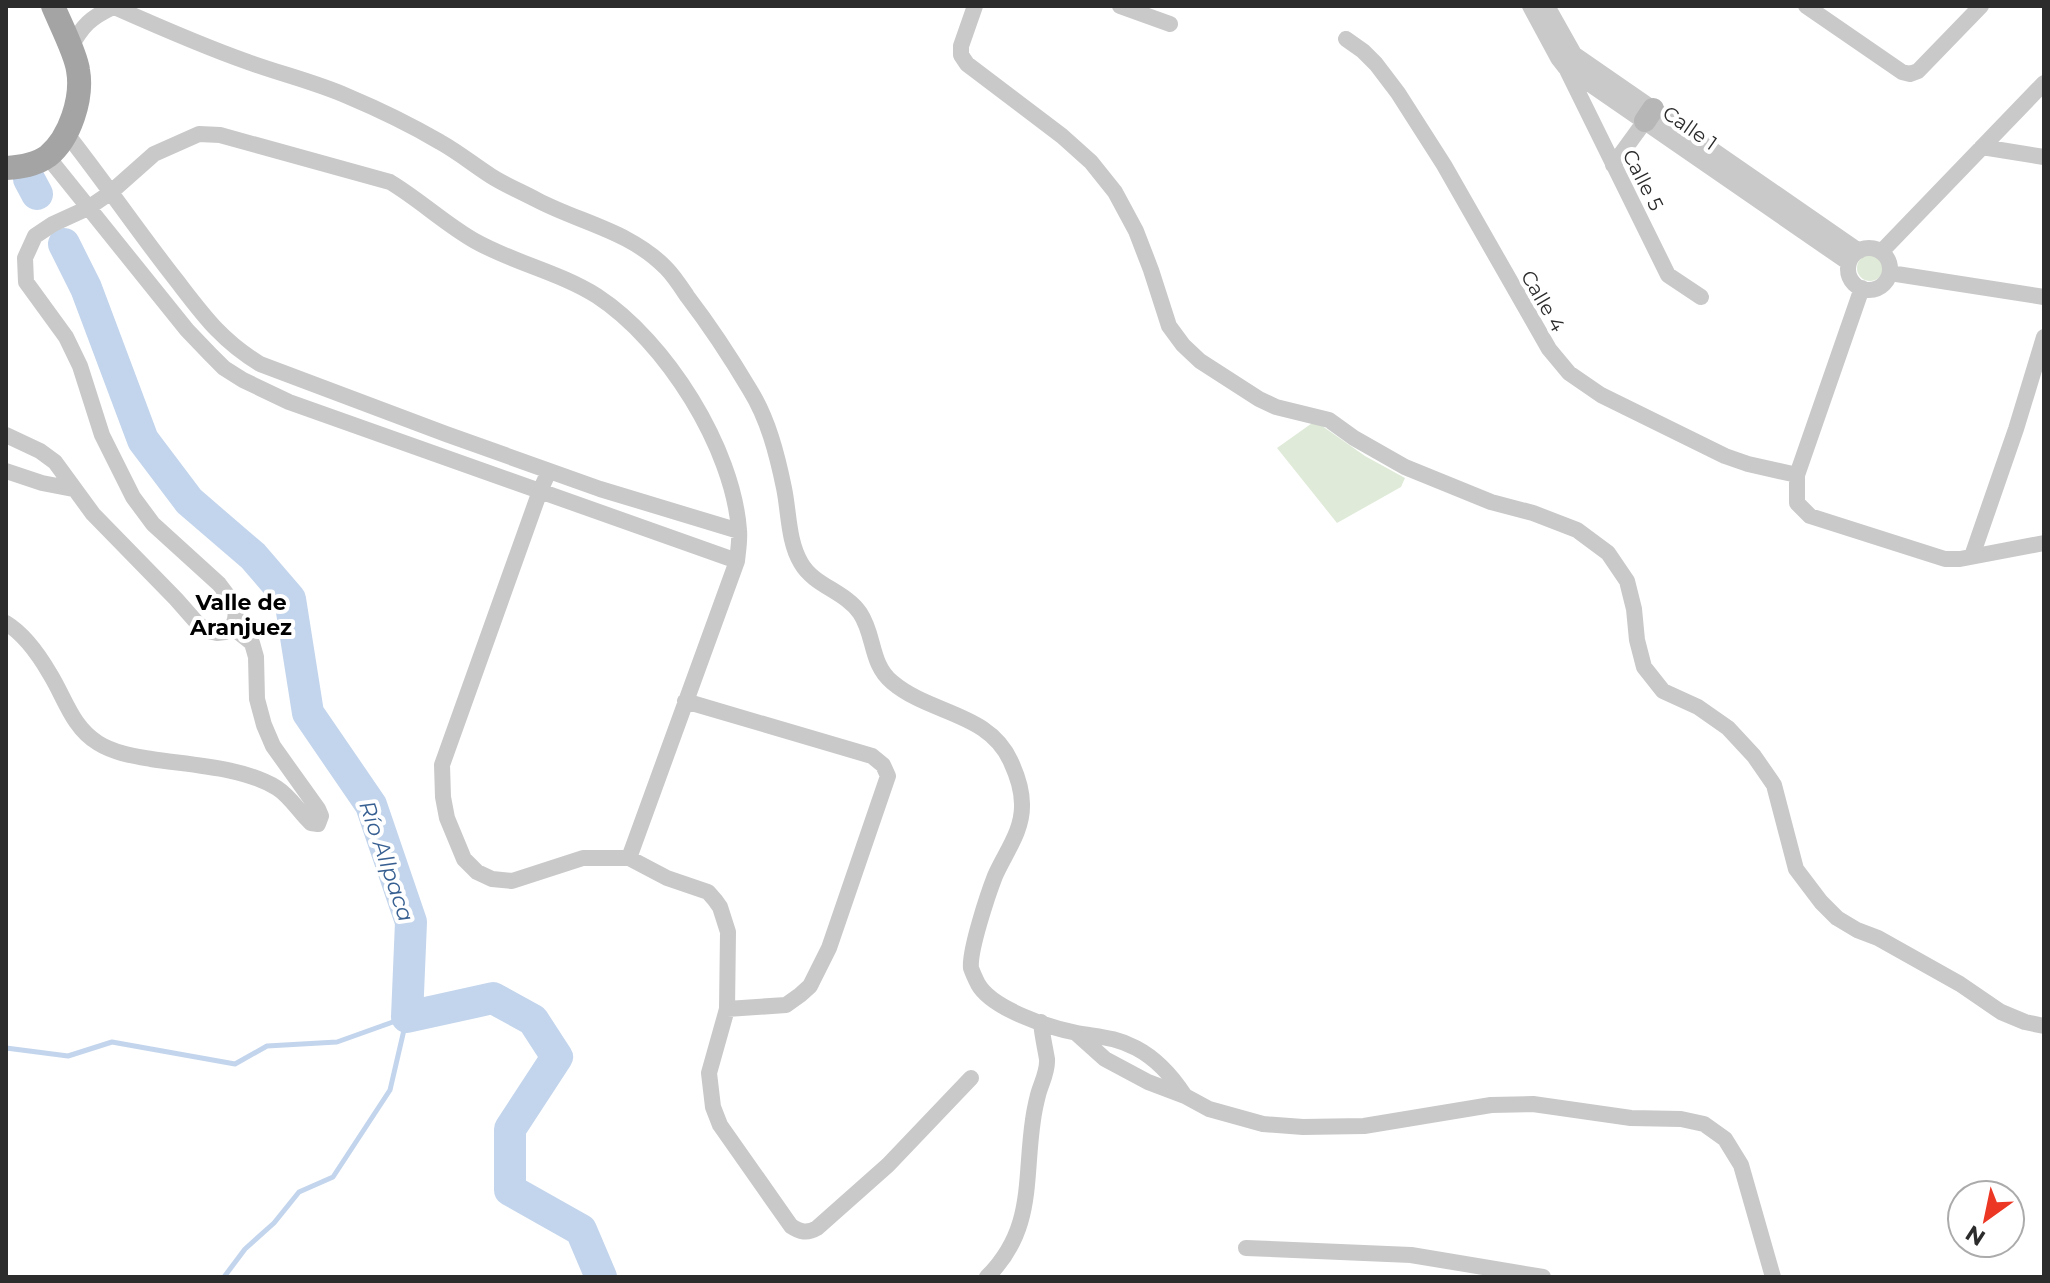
<svg xmlns="http://www.w3.org/2000/svg" width="2050" height="1283" font-family="Montserrat,sans-serif">
<rect width="100%" height="100%" fill="#fff"/>
<path fill="#dfebd8" d="M1857 268a13 13 0 1 1 26 0a13 13 0 1 1-26 0Z
M1315 421 1365 456 1405 478 1401 487 1337 523 1277 448Z"/>
<g fill="none" stroke-linecap="round" stroke-linejoin="round">
<path stroke="#c3d5ec" stroke-width="5" d="M6 1048 68 1056 112 1042 235 1064 267 1046 337 1042 407 1017
M224 1277 245 1249 274 1223 299 1192 333 1177 390 1090 407 1017
M600 1277H601"/>
<path stroke="#c3d5ec" stroke-width="32" d="M29 179 37 194
M64 244 86 288 143 440 189 501 253 556 290 599 308 713 371 805 411 922 407 1017 493 998 533 1020 557 1057 510 1129V1190L581 1230 601 1277"/>
<path stroke="#c9c9c9" stroke-width="16" d="M112 6C157 26 202 46 248 62 281 74 315 82 347 96 378 109 411 125 440 142 458 152 474 165 491 176 505 185 522 192 537 200 581 223 630 231 666 268 674 276 681 287 687 296 710 326 731 358 750 390 768 419 777 454 784 488 789 512 788 541 801 563 814 586 845 591 860 613 875 635 870 664 892 682 931 715 989 712 1011 762 1017 775 1022 790 1022 804 1023 831 1005 853 995 876 988 894 969 951 971 968 972 971 977 982 978 984 992 1009 1050 1028 1077 1033 1099 1037 1115 1037 1136 1048 1157 1059 1172 1076 1185 1096
M975 6 961 46V55L967 64 1062 136 1091 162 1115 192 1136 231 1151 270 1169 326 1183 345 1200 361 1259 399 1276 407 1329 420 1354 438 1405 467 1491 502 1533 513 1577 530 1608 553 1627 581 1634 609 1637 640 1644 667 1663 691 1698 707 1728 728 1754 756 1774 785 1796 869 1821 902 1837 918 1857 930 1878 938 1960 984 2001 1012 2025 1022 2044 1026
M1120 6 1170 24
M1530 6 1558 58 1565 67 1849 263
M1547 6 1574 54 1859 251
M1806 6 1902 72 1910 74 1918 71 1981 6
M1346 39 1363 51 1376 64 1398 93 1444 165 1549 349 1569 373 1601 395 1725 456 1748 464 1797 475
M70 48C83 25 90 18 113 7
M1566 68 1668 275 1701 297
M66 133C104 181 139 233 177 281 204 316 221 340 260 364L446 434 600 489 739 531
M1982 147 2044 157
M47 156 187 330 210 354 224 368 243 380 289 402 737 561
M1613 165 1645 121
M1848 269a21 21 0 1 1 42 0a21 21 0 1 1-42 0Z
M1882 251 2044 83
M1890 273 2044 297
M1862 288 1797 475V503L1810 516 1945 559H1960L2044 543
M6 435 40 451 55 462 93 514 176 599 198 624 208 631 217 633 225 632 232 627 235 620 236 611 231 600 219 584 153 524 133 497 102 435 80 366 66 337 26 282 25 258 35 236 53 224 88 208 110 193 154 154 199 134 220 135 390 182C420 200 445 224 475 241 514 263 559 272 597 296 666 341 733 448 739 530 740 540 738 551 737 561L629 858
M6 471 42 483 73 489
M549 471 540 491 442 765 443 797 447 818 464 859 477 872 492 879 512 881 583 858H629L667 878 708 892 715 900 720 907 728 932 727 1009 709 1073 713 1107 720 1125 791 1226C800 1232 807 1234 817 1228L888 1165 971 1078
M1972 556 2016 429 2044 337
M6 623C24 634 39 655 50 674 65 698 72 727 98 743 114 753 134 756 151 759 190 765 243 767 277 788 291 797 299 812 311 823L318 824 321 816 318 809 273 746 264 725 257 699 256 657 252 643 232 627
M685 701 872 756 883 765 888 776 829 948 810 986 800 995 786 1005 727 1009
M1076 1033 1105 1059 1148 1082 1185 1096 1209 1109 1263 1124 1303 1127 1364 1126 1491 1105 1533 1104 1631 1118 1681 1119 1704 1124 1725 1139 1741 1165 1773 1277
M1246 1248 1411 1255 1543 1277
M987 1277C1035 1229 1024 1180 1033 1120 1034 1112 1036 1103 1038 1095 1041 1083 1048 1072 1047 1059 1045 1047 1042 1035 1041 1022"/>
<path stroke="#b6b6b6" stroke-width="22" d="M1645 121 1653 109"/>
<path stroke="#a4a4a4" stroke-width="24" d="M6 168C20 167 36 165 48 156 70 138 83 98 78 70 76 54 60 23 53 6"/>
</g>
<g text-anchor="middle" stroke-width="8" stroke-linejoin="round" paint-order="stroke">
<g font-size="20" fill="#2c2c2c" stroke="#fff">
<text transform="translate(1690 128) rotate(35)" y="7">Calle 1</text>
<text transform="translate(1643 180) rotate(63)" y="7">Calle 5</text>
<text transform="translate(1543 301) rotate(60)" y="7">Calle 4</text>
</g>
<g font-size="22" font-weight="bold" fill="#000" stroke="#fff">
<text x="241" y="610">Valle de<tspan x="241" dy="25">Aranjuez</tspan></text>
</g>
<g font-size="22" font-style="italic" fill="#375f91" stroke="#fff">
<text transform="translate(387 861) rotate(71)" y="8">Río Allpaca</text>
</g>
</g>
<rect width="2050" height="1283" fill="none" stroke="#2c2c2c" stroke-width="16"/>
<g transform="translate(1986 1219) rotate(213)"><circle r="38" fill="#ffffff" stroke="#ababab" stroke-width="2"/>
<path d="M0-6L14 30L0 20L-14 30Z" fill="#ec3725"/>
<text y="-12" font-size="22" font-weight="bold" text-anchor="middle" fill="#2c2c2c">N</text>
</g>
</svg>
